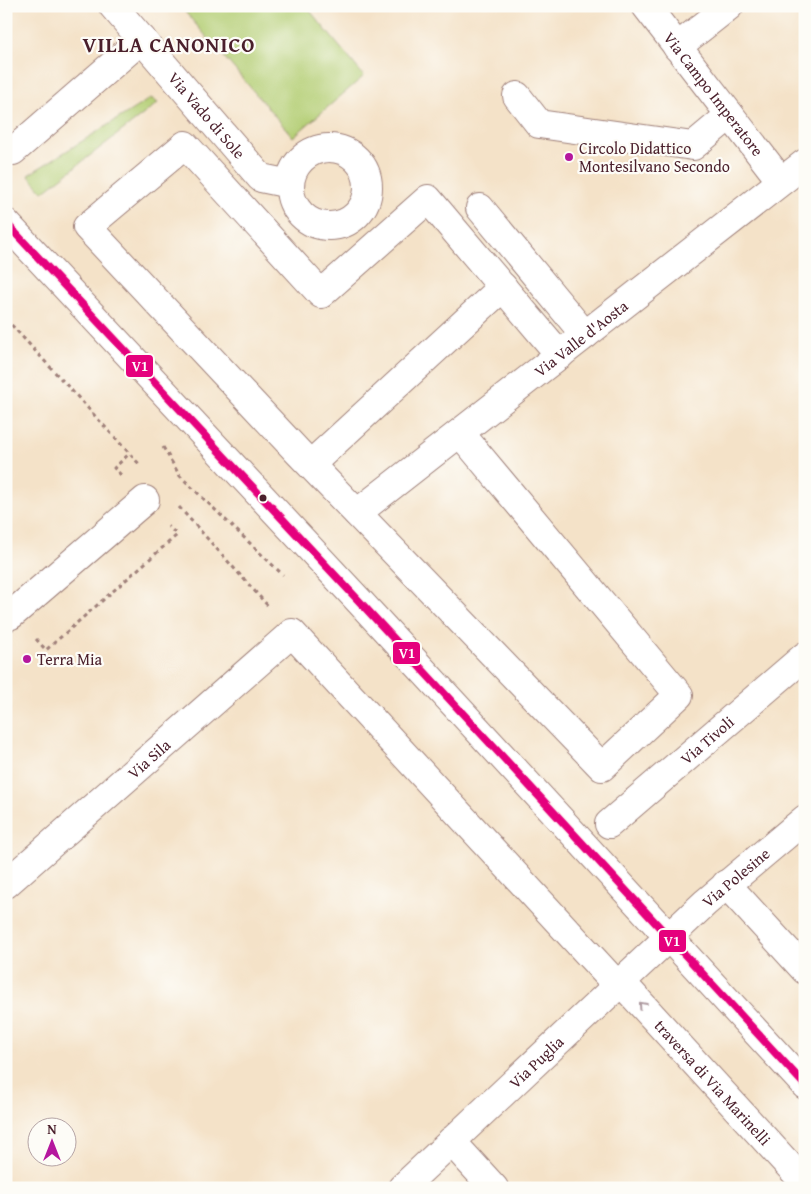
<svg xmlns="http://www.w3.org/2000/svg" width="811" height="1194" font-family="'Gentium Book Plus',serif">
<rect width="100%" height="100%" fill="#fdfcf7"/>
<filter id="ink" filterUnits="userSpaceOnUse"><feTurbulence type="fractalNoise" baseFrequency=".02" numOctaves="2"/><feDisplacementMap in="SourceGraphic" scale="10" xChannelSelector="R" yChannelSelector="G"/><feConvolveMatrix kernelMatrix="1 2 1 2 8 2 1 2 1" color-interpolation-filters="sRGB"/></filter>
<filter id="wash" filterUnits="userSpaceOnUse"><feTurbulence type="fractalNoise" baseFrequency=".0096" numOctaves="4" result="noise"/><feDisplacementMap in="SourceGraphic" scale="20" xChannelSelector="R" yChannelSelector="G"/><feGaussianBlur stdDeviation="1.12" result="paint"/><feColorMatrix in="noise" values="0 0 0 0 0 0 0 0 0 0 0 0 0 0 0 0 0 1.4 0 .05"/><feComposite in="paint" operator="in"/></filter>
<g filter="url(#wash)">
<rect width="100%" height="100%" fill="#f4e2c8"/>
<path fill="#b2cd72" stroke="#7e764e" d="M180 6H306L364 76 293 137Z
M151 98 158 103 43 192 28 175Z"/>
</g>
<g filter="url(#ink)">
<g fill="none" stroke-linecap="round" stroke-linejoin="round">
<defs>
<g id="minor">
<path id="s1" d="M113 6 261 178 290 184"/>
<path id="s2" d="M646 6 781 181"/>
<path d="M677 47 729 6"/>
<path d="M517 96 539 124 693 146 730 115"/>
<circle cx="329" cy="187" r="39"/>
<path d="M13 151 142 39"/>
<path d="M480 208 585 335"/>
<path d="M6 223 360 602 805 1085"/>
<path d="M460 433 679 695 602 767 298 452 87 227 185 145 321 294 428 199 560 355"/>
<path d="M311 464 503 287"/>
<path id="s3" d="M357 513 805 163"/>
<path d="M6 617 11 615 145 500"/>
<path id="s4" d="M609 824 805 656"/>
<path id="s5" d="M6 884 292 633 617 985"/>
<path d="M726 884 805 970"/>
<path id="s6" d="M621 982 805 1183"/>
<path d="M451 1141 494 1188"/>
<path id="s7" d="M402 1188 705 903 805 819"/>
</g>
</defs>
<use href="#minor" stroke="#9f807a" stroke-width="30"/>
<path stroke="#9f807a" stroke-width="3" stroke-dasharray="4 4" stroke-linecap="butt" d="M6 319 141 466
M163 447 180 476 283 575
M121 475 114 468 130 453
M179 507 269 607
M36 639 46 650 177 535 168 526"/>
<use href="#minor" stroke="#fff" stroke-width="28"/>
<defs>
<path id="bus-1" d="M6 223 360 602 805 1085"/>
</defs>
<use href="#bus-1" stroke="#fdfcf7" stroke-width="11"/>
<use href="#bus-1" stroke="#e5007d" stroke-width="8"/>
</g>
<defs><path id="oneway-chevron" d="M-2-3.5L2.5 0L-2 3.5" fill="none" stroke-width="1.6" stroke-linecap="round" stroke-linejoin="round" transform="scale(1.25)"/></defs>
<use stroke="#ae9aa0" href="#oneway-chevron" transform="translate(642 1005) rotate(-132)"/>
</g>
<g fill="#b5179e" stroke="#fdfcf7" stroke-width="2">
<circle cx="569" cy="157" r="5"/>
<circle cx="27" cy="659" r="5"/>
</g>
<circle fill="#4a1f2b" stroke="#fdfcf7" stroke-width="2" cx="263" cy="498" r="4.5"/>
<g text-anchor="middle" stroke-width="4.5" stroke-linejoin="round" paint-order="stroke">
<g font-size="16" fill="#4a1f2b" stroke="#fdfcf7">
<text dy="6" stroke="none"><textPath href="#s2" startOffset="111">Via Campo Imperatore</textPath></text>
<text dy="6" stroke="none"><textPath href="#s1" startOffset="144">Via Vado di Sole</textPath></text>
<text dy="6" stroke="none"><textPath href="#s3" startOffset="284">Via Valle d'Aosta</textPath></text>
<text dy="6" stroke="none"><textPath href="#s4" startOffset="129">Via Tivoli</textPath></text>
<text dy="6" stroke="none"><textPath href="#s5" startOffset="190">Via Sila</textPath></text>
<text dy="6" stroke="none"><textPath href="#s7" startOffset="456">Via Polesine</textPath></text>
<text dy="6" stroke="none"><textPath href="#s7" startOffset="184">Via Puglia</textPath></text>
<text dy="6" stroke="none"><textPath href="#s6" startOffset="136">traversa di Via Marinelli</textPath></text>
</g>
<g font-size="16" fill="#4a1f2b" stroke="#fdfcf7" text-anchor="start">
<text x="579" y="154">Circolo Didattico<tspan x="579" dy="18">Montesilvano Secondo</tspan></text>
<text x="37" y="665">Terra Mia</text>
</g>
<g font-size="21" font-weight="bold" letter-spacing="1" fill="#4a1f2b" stroke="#fdfcf7">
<text x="169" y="52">VILLA CANONICO</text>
</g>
</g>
<g stroke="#fdfcf7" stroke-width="2">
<rect x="125" y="354" width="29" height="24" rx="5" fill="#e5007d"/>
<rect x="392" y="641" width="29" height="24" rx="5" fill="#e5007d"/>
<rect x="658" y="929" width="29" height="24" rx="5" fill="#e5007d"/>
</g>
<g font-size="14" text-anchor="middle" font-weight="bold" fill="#fff">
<text x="140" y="371">V1</text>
<text x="407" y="658">V1</text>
<text x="672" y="946">V1</text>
</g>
<rect width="811" height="1194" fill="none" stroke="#fdfcf7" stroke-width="25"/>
<g transform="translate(52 1142)"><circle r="24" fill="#fdfcf7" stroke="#b5a4a5"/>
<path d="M0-4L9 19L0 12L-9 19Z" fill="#b5179e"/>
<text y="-8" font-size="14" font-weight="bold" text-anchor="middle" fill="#4a1f2b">N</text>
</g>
</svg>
